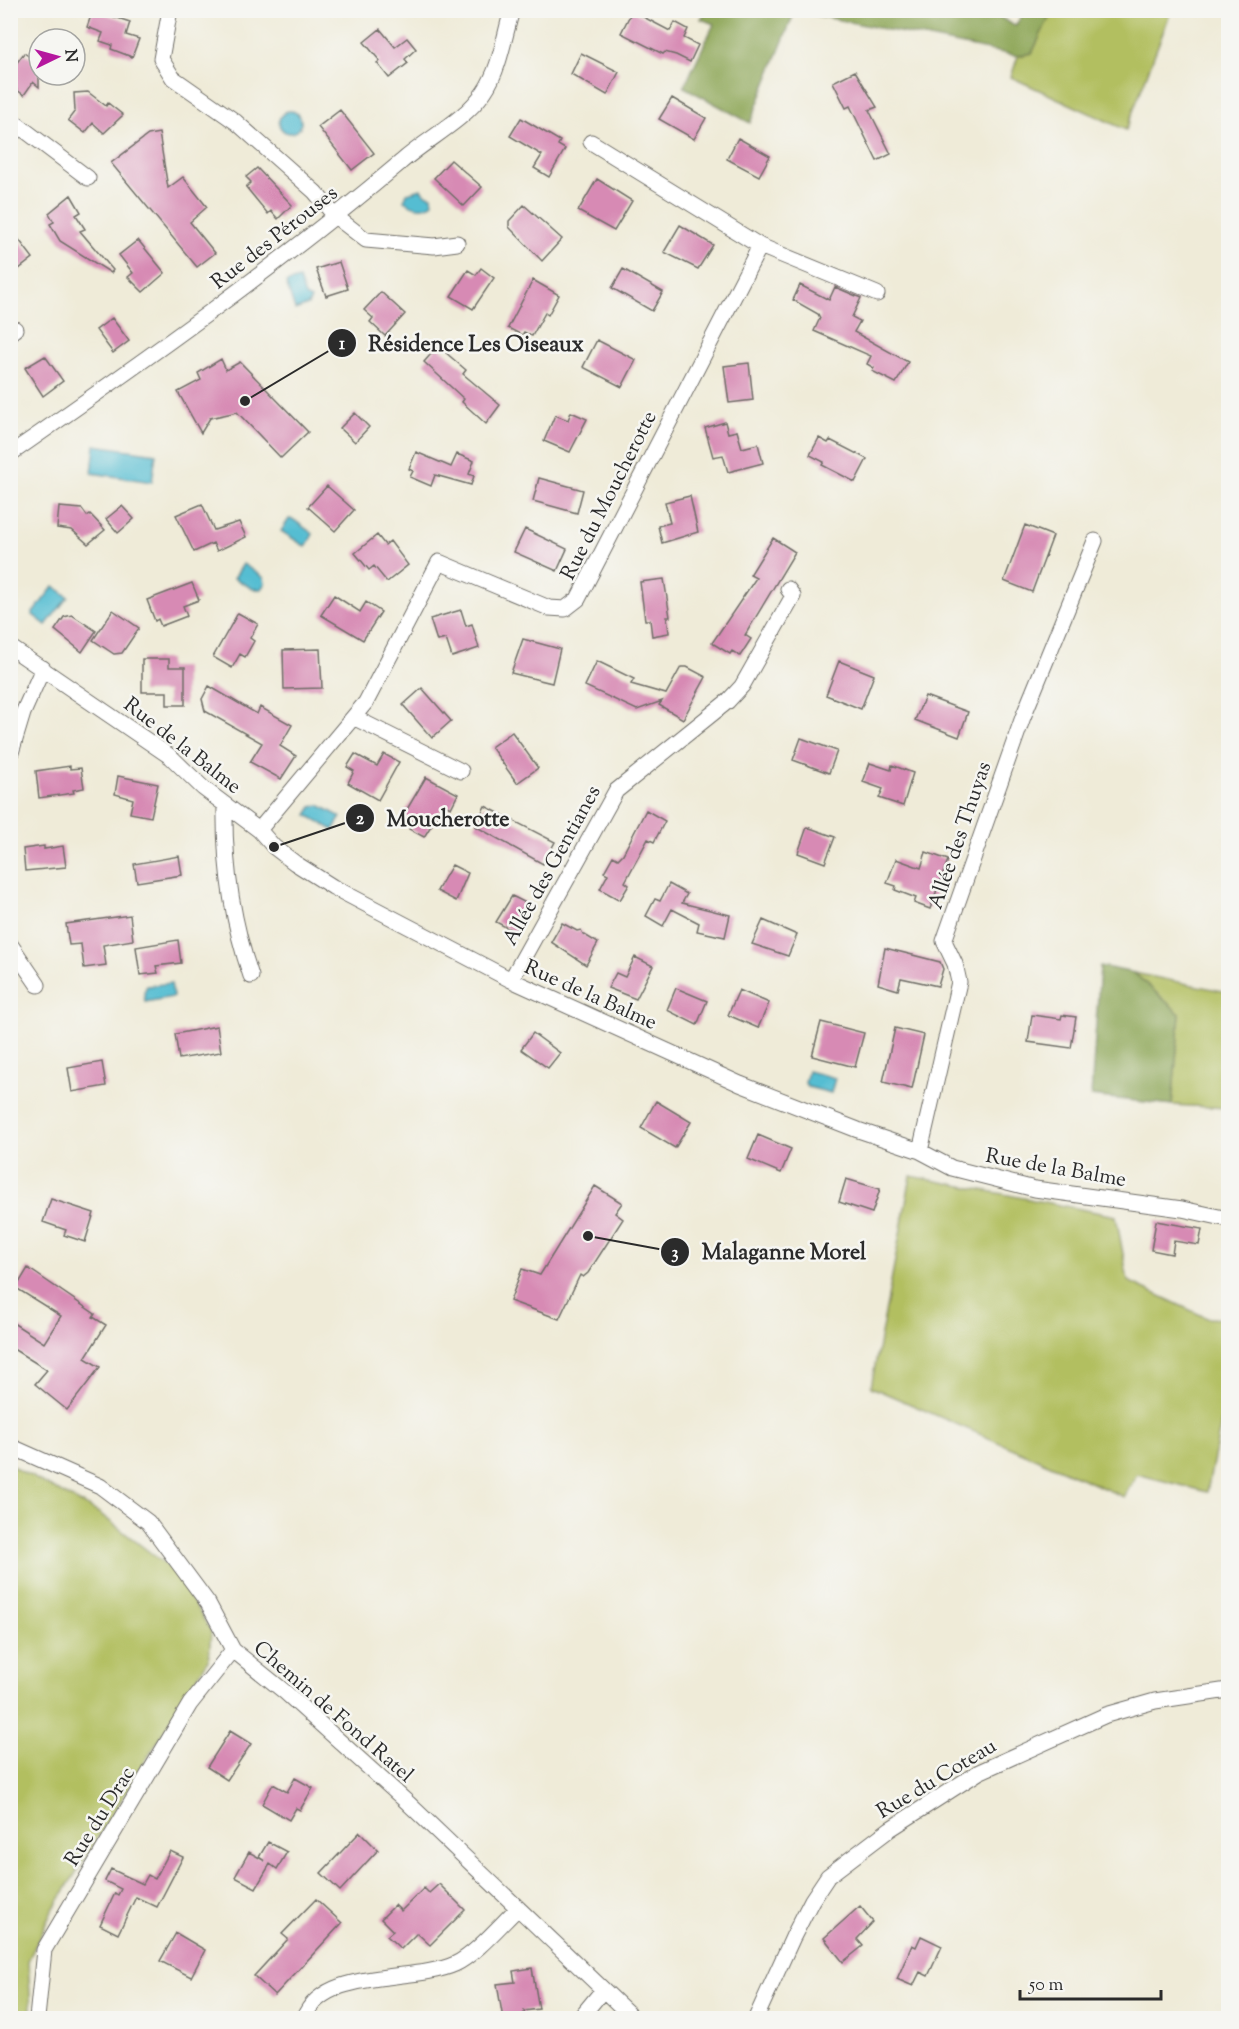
<svg xmlns="http://www.w3.org/2000/svg" width="1239" height="2029" font-family="'Sorts Mill Goudy',serif">
<rect width="100%" height="100%" fill="#f6f6f2"/>
<filter id="ink" filterUnits="userSpaceOnUse"><feTurbulence type="fractalNoise" baseFrequency=".0167" numOctaves="2"/><feDisplacementMap in="SourceGraphic" scale="12" xChannelSelector="R" yChannelSelector="G"/><feConvolveMatrix kernelMatrix="1 2 1 2 8 2 1 2 1" color-interpolation-filters="sRGB"/></filter>
<filter id="wash" filterUnits="userSpaceOnUse"><feTurbulence type="fractalNoise" baseFrequency=".008" numOctaves="4" result="noise"/><feDisplacementMap in="SourceGraphic" scale="24" xChannelSelector="R" yChannelSelector="G"/><feGaussianBlur stdDeviation="1.35" result="paint"/><feColorMatrix in="noise" values="0 0 0 0 0 0 0 0 0 0 0 0 0 0 0 0 0 1.4 0 .05"/><feComposite in="paint" operator="in"/></filter>
<g filter="url(#wash)">
<rect width="100%" height="100%" fill="#efebd8"/>
<path fill="#b2bf61" stroke="#6e7546" stroke-width="1.5" d="M1052 11H1171L1126 130 1011 77 1018 56 1032 53Z
M1134 973 1228 992V1108L1172 1105 1180 1014Z
M911 1176 1116 1216 1128 1281 1207 1318 1228 1319V1387L1207 1492 1137 1474 1124 1497 871 1387Z
M10 1465 99 1513 174 1571 211 1631 209 1659 52 1911 28 1961 31 2010 29 2018H10Z"/>
<path fill="#8da657" stroke="#5c6841" stroke-width="1.5" d="M989 11 1015 26 1025 11H1052L1032 53 1018 56 795 11 750 123 684 87 714 24 701 19 706 11Z
M1100 966 1134 973 1180 1014 1172 1105 1091 1096Z"/>
<path fill="#55bdd2" stroke="#40747e" stroke-width="1.5" d="M279 122a11 11 0 1 1 22 0a11 11 0 1 1-22 0Z
M421 189 425 194 432 196 433 203C424 210 413 207 404 201L407 193Z
M299 279 305 296 311 299 308 305 295 310 286 283Z
M95 445 156 454 152 482 92 473Z
M289 519 294 520 313 534 306 547 281 531Z
M243 564 264 578 265 584 261 589H253L234 578Z
M54 586 68 597 46 625 32 614Z
M319 805 341 817 333 830 307 815 312 807Z
M171 983 173 997 145 1002 144 992 147 986Z
M808 1071 835 1078 831 1093 808 1087 805 1083Z"/>
<g id="blocks">
<path fill="#d78ab4" d="M93 10 130 22 126 35 139 39 132 57 111 49 112 45 100 41 103 33 87 27Z
M632 11 670 31 675 22 688 29 684 38 698 45 690 62 676 55 665 52 663 54 621 33Z
M380 29 395 47 407 38 416 49 405 59 408 63 389 78 377 63 380 61 364 42Z
M24 53 39 63V87L33 82 24 95 10 85V72Z
M581 53 619 72 607 95 571 74Z
M855 71 877 107 869 110 891 154 877 161 850 106 846 108 833 82Z
M88 92 106 106 108 103 123 115 104 133 93 123 85 133 68 120 75 111 74 93Z
M672 98 706 118 694 139 659 119Z
M340 110 374 153 352 170 318 127Z
M521 118 560 141 558 145 565 149 549 177 534 168 542 155 510 136Z
M159 133 168 188 183 177 207 207 190 222 215 253 197 267 111 163 148 135Z
M738 138 770 156 759 176 727 159Z
M451 160 482 187 464 206 434 178Z
M257 168 292 205 278 219 271 211 268 214 246 187 251 182 246 177Z
M597 179 632 201 614 231 578 211Z
M71 195 81 212 76 215 85 229 80 231 113 270 111 273 60 241 50 224 54 222 49 213Z
M524 205 562 239 542 261 509 227V221Z
M680 225 713 245 698 269 664 252Z
M10 228 33 258 10 276Z
M138 240 165 273 143 292 128 277 133 273 119 255Z
M339 262 348 289 326 296 316 269Z
M481 268 494 278 473 309 451 296 468 270 476 275Z
M623 269 663 292 652 311 612 288Z
M533 280 559 295 548 315 545 313 532 336 524 332 522 335 508 328Z
M800 285 829 300 835 287 861 298 852 317 860 321 854 332 908 362 896 383 872 371 874 368 867 364 871 356 814 331 820 318 818 314 793 300Z
M381 292 405 314 385 336 370 322 373 318 364 310Z
M112 318 129 341 113 353 96 330Z
M597 340 636 360 622 387 583 367Z
M438 346 466 370 463 374 500 405 486 424 462 402 464 399 424 362Z
M45 356 63 381 43 396 25 368Z
M221 359 226 370 240 362 308 432 281 458 237 412 210 418 201 433 178 392 201 380 198 373Z
M749 363 753 400 729 403 724 366Z
M571 412 587 419 570 452 544 441 555 415 568 420Z
M355 413 369 427 355 442 340 428Z
M725 422 728 433 737 431 742 448 758 444 763 463 728 472 723 455 713 457 705 428Z
M819 438 828 443 830 440 867 459 855 482 822 465 824 462 810 455Z
M416 452 451 467 457 454 474 461 469 474 474 476 471 485 435 475 431 486 410 477 413 471 409 469Z
M539 478 583 490 577 513 533 501Z
M327 486 354 510 335 531 308 507Z
M690 496 698 532 662 543 658 526 670 523 665 502Z
M202 504 214 530 239 522 246 537 217 551 213 543 194 552 176 515Z
M122 506 134 519 118 533 106 519Z
M59 507 82 509 87 516 90 514 105 530 88 544 72 530 57 528Z
M1025 525 1053 536 1032 592 1004 581Z
M525 529 567 549 557 571 514 552Z
M377 535 385 545 390 541 408 565 387 582 374 566 369 570 355 553Z
M773 538 795 552 745 635 751 639 740 656 732 651 730 654 712 643 756 578 750 575Z
M664 579 670 617H667L669 633 652 636 650 620H645L640 582Z
M192 583 199 600 183 606 187 616 161 626 158 619 155 621 147 600Z
M334 595 360 612 366 602 381 612 363 640 321 615Z
M113 610 139 628 122 653 114 654 93 640Z
M461 610 466 626 472 624 479 648 452 657 446 639 437 641 430 619Z
M238 613 258 624 250 638 254 641 245 657 240 654 232 668 213 657Z
M72 615 96 631 82 652 55 630 64 617Z
M523 639 560 649 552 683 511 673Z
M320 649 322 688 284 689 283 650Z
M142 659H169V667H185V705H167V692H142Z
M597 661 634 679 631 684 666 694 681 667H687L706 677 683 719 659 705 662 701 637 710 585 686Z
M839 661 874 675 861 709 826 695Z
M209 686 257 714 260 707 292 725 280 746 296 756 281 779 250 762 262 743 205 711 202 699Z
M422 688 451 721 432 738 403 705Z
M925 696 968 712 959 737 915 720Z
M512 732 538 768 517 783 491 747Z
M801 738 837 751 829 773 793 760Z
M355 754 377 766 384 754 399 762 378 800 348 783 354 771 347 767Z
M870 763 891 770 892 765 913 773 903 806 879 798 883 789 863 782Z
M70 766V769L81 768 84 788 73 790 74 793 39 798 36 771Z
M118 776 158 784 151 817 130 813 133 799 115 794Z
M426 777 458 794 451 808 444 805 424 837 409 829 413 822 403 816Z
M485 806 555 842 543 864 475 826Z
M646 810 665 821 654 842 648 839 625 882 629 885 620 900 600 889 608 874 604 872 613 856 618 859 623 854Z
M807 827 835 837 825 863 798 853Z
M44 846V849L63 846 66 867 25 871 23 849Z
M926 852 948 860 930 909 914 903 916 898 895 890 896 886 887 883 896 859 921 868Z
M179 856 182 875 137 882 134 864Z
M452 865 468 873 456 901 437 891Z
M669 884 687 894 682 903 730 915 725 937 697 931 699 923 672 909 663 926 646 916 655 899 660 901Z
M512 896 528 904 515 932 496 922Z
M130 915 133 940 103 945 106 965 84 968 81 944 69 945 66 924Z
M763 920 797 935 788 956 752 944Z
M562 923 577 931 581 930 583 934 598 943 586 965 551 942Z
M178 940 181 963 156 966 158 973 140 975 136 947Z
M885 948 940 962 943 969 938 986 901 978 898 990 878 984Z
M635 957 653 966 636 999 608 988 616 973 625 977Z
M676 988 707 1001 697 1025 667 1010Z
M739 990 769 1003 758 1028 728 1015Z
M1032 1015 1061 1019 1062 1015 1076 1017 1071 1048 1028 1042Z
M821 1022 864 1033 855 1067 812 1056Z
M217 1026 221 1052 179 1059 175 1034Z
M895 1028 924 1035 912 1089 883 1082Z
M533 1033 560 1053 548 1068 521 1049Z
M102 1062 106 1086 72 1092 68 1068Z
M656 1101 691 1122 675 1148 641 1128Z
M758 1135 791 1149 781 1173 748 1159Z
M846 1179 880 1189 872 1213 839 1202Z
M595 1186 622 1203 615 1213 623 1219 588 1273 583 1277 580 1275 559 1319 510 1301 522 1269 540 1275Z
M51 1199 94 1213 85 1242 64 1235 66 1230 43 1222Z
M1156 1221 1202 1229 1199 1245 1174 1241 1172 1254 1151 1250Z
M28 1268 95 1314 93 1317 106 1325 85 1358 100 1367 67 1410 35 1384 47 1370 10 1347V1321L44 1343 61 1316 16 1288Z
M230 1731 251 1744 227 1780 207 1767Z
M295 1778 313 1788 300 1810 296 1808 289 1820 262 1804 273 1784 287 1792Z
M360 1832 378 1850 340 1891 321 1873Z
M268 1842 287 1852 277 1869 270 1864 256 1888 235 1877 249 1852 265 1861 259 1857Z
M170 1851 183 1857 157 1907 136 1897 118 1934 100 1925 115 1893 118 1895 121 1889 105 1881 111 1869 143 1884 148 1875 155 1879Z
M439 1884 465 1910 430 1945 417 1933 401 1949 387 1936 393 1931 381 1919 395 1905 401 1911 424 1888 429 1893Z
M316 1899 342 1923 275 1995 254 1976 288 1939 282 1934Z
M860 1906 873 1922 857 1939 863 1946 843 1962 824 1938Z
M176 1933 205 1950 191 1977 160 1961Z
M921 1936 942 1946 928 1976 920 1972 913 1986 897 1979 912 1945 916 1947Z
M532 1968 539 2009 524 2011 525 2019H503L497 1984 515 1982 513 1971Z"/>
</g>
</g>
<g filter="url(#ink)">
<use href="#blocks" fill-opacity="0" stroke="#706e68" stroke-width="1.5"/>
<g fill="none" stroke-linecap="round" stroke-linejoin="round">
<defs>
<path id="street" d="M170 10 161 59 173 78 236 122 315 192 335 216 366 240 434 246 457 243
M10 119 88 178
M591 142 760 246
M10 333 15 329
M10 454C144 361 277 267 401 162 428 138 463 122 484 92 500 69 504 37 512 10
M10 647 171 757 203 788 259 830 274 847 295 863 333 887 511 980 740 1084 858 1130 920 1151 952 1168 1035 1189 1182 1209 1228 1219
M355 718 461 771
M10 756 23 713 43 668
M225 805C224 863 232 921 251 976
M259 830 366 702 439 562 549 608 565 609 578 599 760 246 877 294
M10 944 38 985
M511 980 616 791 728 701 742 686 793 596 788 589
M920 1151 959 982 955 964 944 941 1023 717 1095 541
M10 1446 100 1486 148 1522 208 1603 233 1650 285 1692 408 1803 633 2018
M37 2018 44 1950 190 1704 233 1650
M304 2018C324 1967 413 1983 455 1964 475 1955 502 1923 518 1908
M580 2018 603 1990
M756 2018 793 1937 812 1900 828 1876 890 1829 979 1772 1106 1715 1155 1701 1228 1690"/>
</defs>
<use href="#street" stroke="#706e68" stroke-width="17"/>
<use href="#street" stroke="#fff" stroke-width="15"/>
</g>
</g>
<g text-anchor="middle" stroke-width="5" stroke-linejoin="round" paint-order="stroke">
<g font-size="21" fill="#2b2b2b" stroke="#f6f6f2">
<text transform="translate(274 237) rotate(-38)" y="7">Rue des Pérouses</text>
<text transform="translate(608 495) rotate(-63)" y="7">Rue du Moucherotte</text>
<text transform="translate(183 745) rotate(38)" y="7">Rue de la Balme</text>
<text transform="translate(959 835) rotate(-71)" y="7">Allée des Thuyas</text>
<text transform="translate(551 865) rotate(-61)" y="7">Allée des Gentianes</text>
<text transform="translate(591 994) rotate(24)" y="7">Rue de la Balme</text>
<text transform="translate(1056 1167) rotate(10)" y="7">Rue de la Balme</text>
<text transform="translate(334 1711) rotate(41)" y="7">Chemin de Fond Ratel</text>
<text transform="translate(936 1778) rotate(-31)" y="7">Rue du Coteau</text>
<text transform="translate(99 1816) rotate(-58)" y="7">Rue du Drac</text>
</g>
</g>
<path fill="none" stroke="#2b2b2b" stroke-width="2" d="M245 401L342 343M274 847L360 818M588 1236L675 1252"/>
<g fill="#2b2b2b" stroke="#f6f6f2" stroke-width="2">
<circle cx="245" cy="401" r="6"/>
<circle cx="274" cy="847" r="6"/>
<circle cx="588" cy="1236" r="6"/>
<circle cx="342" cy="343" r="15"/>
<circle cx="360" cy="818" r="15"/>
<circle cx="675" cy="1252" r="15"/>
</g>
<g font-size="18" text-anchor="middle" font-weight="bold" fill="#fff">
<text x="342" y="349">1</text>
<text x="360" y="824">2</text>
<text x="675" y="1258">3</text>
</g>
<g font-size="22" text-anchor="middle" font-weight="bold" fill="#2b2b2b" stroke="#f6f6f2" stroke-width="5" stroke-linejoin="round" paint-order="stroke">
<text x="476" y="351">Résidence Les Oiseaux</text>
<text x="448" y="826">Moucherotte</text>
<text x="784" y="1259">Malaganne Morel</text>
</g>
<rect width="1239" height="2029" fill="none" stroke="#f6f6f2" stroke-width="36"/>
<g transform="translate(57 57) rotate(85)"><circle r="28" fill="#f6f6f2" stroke="#a5a5a2" stroke-width="1.5"/>
<path d="M0-4.5L10 22L0 15L-10 22Z" fill="#b5179e"/>
<text y="-9" font-size="16" font-weight="bold" text-anchor="middle" fill="#2b2b2b">N</text>
</g>
<path d="M1020 1990v9h141v-9" fill="none" stroke="#2b2b2b" stroke-width="3"/>
<text x="1029" y="1990" font-size="18" fill="#2b2b2b" stroke="#f6f6f2" stroke-width="4.5" paint-order="stroke">50 m</text>
</svg>
